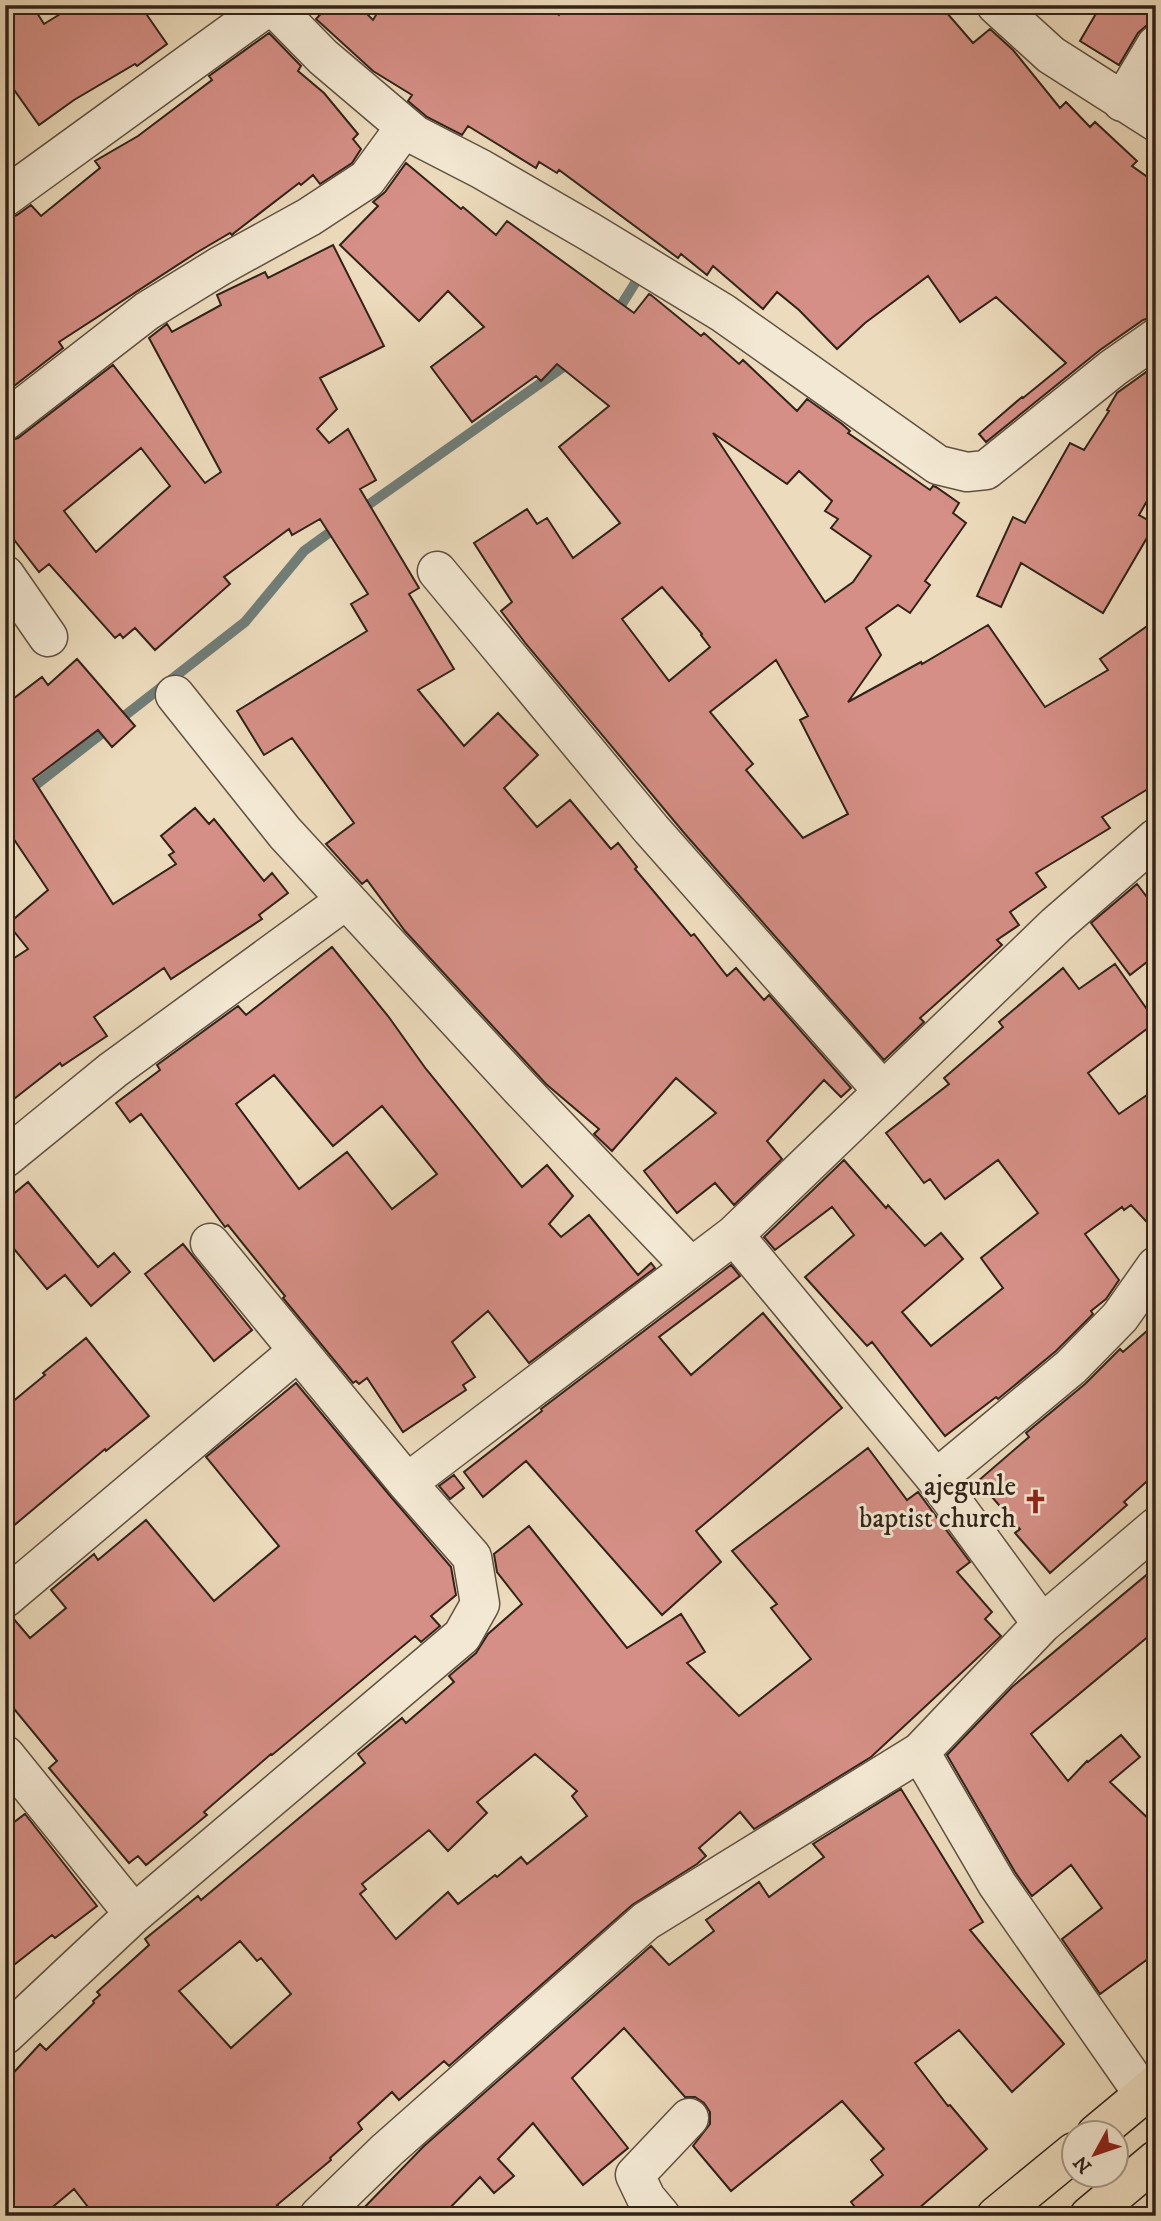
<svg xmlns="http://www.w3.org/2000/svg" width="1161" height="2221" font-family="'IM FELL DW Pica',serif">
<rect width="100%" height="100%" fill="#ecdbbc"/>
<filter id="stains"><feTurbulence type="fractalNoise" baseFrequency=".00286" numOctaves="4"/><feColorMatrix values="0 0 0 0 .2 0 0 0 0 .09 0 0 0 0 .02 0 0 0 .5 -.17"/></filter>
<radialGradient id="worn" r=".72"><stop offset=".6" stop-color="#630" stop-opacity="0"/><stop offset="1" stop-color="#630" stop-opacity=".3"/></radialGradient>
<g fill="none" stroke-linecap="round" stroke-linejoin="round">
<path stroke="#707d78" stroke-width="10" d="M615 315 642 272
M358 512 572 361
M28 791 245 622 304 551 337 527"/>
</g>
<path fill="#d58f86" stroke="#31231a" stroke-width="2" fill-rule="evenodd" d="M5 5H32L44 24 75 5H140L167 44 137 66 135 64 74 100 39 125 5 77Z
M329 5H358L373 20 382 5H542L559 15 565 5H940L973 43 990 29 1013 50 1060 108 1066 102 1090 127 1095 122 1137 161 1132 166 1156 183V316L1143 320 1100 350 986 442 979 434 1022 397 1023 398 1066 363 996 297 960 322 928 276 865 323 837 349 799 310 777 292 763 309 713 266 707 275 681 254 678 258 559 170 557 173 539 162 536 168 468 126 462 135 427 117 408 101 412 95 373 71 316 19Z
M1101 5H1156V23L1146 26 1138 33 1119 65 1080 41Z
M269 33 301 66 298 71 324 93 358 134 353 139 361 149 352 163 320 184 313 175 301 185 299 183 234 233 232 235 230 233 196 253 59 342 63 348 5 393V219L17 215 31 205 41 216 100 168 95 161 138 136 212 80 209 76Z
M406 163 461 209 463 207 496 235 507 221 634 313 649 294 651 295 701 336 704 333 739 364 743 360 797 411 807 399 842 424 850 431 848 433 930 490 933 486 936 487 959 503 953 513 966 523 925 581 930 585 910 613 898 605 866 628 881 655 848 702 921 662 922 664 988 625 1045 707 1108 670 1100 659 1156 620V784L1102 817 1110 828 1036 873 1046 887 1010 912 1019 925 997 940 1002 945 920 1018 924 1022 884 1060 685 834 526 644 501 611 512 602 474 543 527 509 537 524 547 518 573 558 620 523 559 447 609 406 557 364 541 381 536 376 472 422 431 367 484 327 448 291 419 321 340 245 378 206 373 202 385 192ZM713 433 787 484 799 471 832 501 825 511 838 519 831 528 871 556 853 582 825 602ZM662 587 702 634 701 635 710 647 669 681 622 619ZM776 660 808 716 800 720 848 814 803 838 746 770 753 764 710 712Z
M333 245 384 346 320 378 337 409 317 429 329 443 348 429 376 480 360 489 419 588 409 594 454 669 418 690 464 746 498 713 538 755 504 788 537 827 570 800 611 849 618 843 637 867 635 869 691 936 694 934 727 976 736 968 764 1000 769 995 851 1088 841 1097 824 1080 767 1141 782 1159 734 1205 715 1183 677 1213 644 1171 716 1113 676 1078 612 1151 594 1134 599 1129 546 1084 405 931 367 880 362 884 326 844 354 823 292 738 264 755 237 711 367 631 351 604 368 594 320 519 292 535 289 529 224 577 230 584 155 650 135 628 123 638 120 634 115 638 49 564 39 572 5 528V442L18 438 113 365 205 483 221 472 149 338 167 324 172 332 221 305 217 295 265 272 268 278ZM141 448 170 486 96 552 64 511Z
M1156 365V485L1139 515 1155 524 1103 613 1021 563 1001 607 977 596 1013 517 1025 523 1070 443 1084 450 1109 411 1107 410 1117 393Z
M77 659 135 726 112 747 98 730 33 779 113 904 176 864 169 855 174 852 161 836 195 808 209 824 214 819 264 881 272 873 288 893 259 915 262 919 171 979 164 968 94 1017 107 1036 62 1066 60 1063 5 1106V964L28 949 8 924 48 890 5 826V705L42 677 48 685Z
M1137 884 1156 909V955L1130 975 1091 923Z
M332 947 388 1016 426 1069 522 1187 547 1165 573 1196 549 1224 561 1237 589 1215 638 1275 651 1263 655 1268 529 1363 488 1311 452 1342 475 1377 463 1385 466 1390 403 1432 367 1378 359 1384 356 1381 353 1383 283 1298 285 1296 228 1225 225 1227 141 1114 130 1122 116 1103 160 1070 157 1065 238 1006 246 1015ZM274 1075 333 1146 382 1106 437 1174 392 1209 347 1152 299 1189 236 1104Z
M1115 964 1156 1022 1088 1073 1119 1114 1156 1089V1232L1131 1205 1124 1210 1122 1207 1085 1234 1119 1280 1106 1299 1091 1311 1093 1314 1056 1351 998 1399 996 1397 945 1436 872 1342 867 1346 805 1277 854 1235 832 1207 775 1250 764 1237 844 1160 886 1208 888 1205 925 1246 941 1233 963 1259 902 1312 931 1346 1003 1288 981 1258 1038 1213 998 1160 945 1199 930 1179 924 1183 886 1133 949 1084 944 1078 1003 1027 999 1022 1063 968 1079 989Z
M28 1182 98 1267 114 1253 130 1272 91 1306 65 1275 47 1289 5 1238V1201Z
M183 1244 252 1330 214 1361 145 1274Z
M731 1265 740 1276 659 1337 691 1375 763 1313 842 1408 696 1531 721 1562 662 1615 526 1461 483 1497 464 1472 542 1411 541 1409Z
M1156 1323V1473L1124 1502 1127 1505 1050 1573 1015 1533 1020 1529 978 1481 1029 1437 1026 1433 1085 1384 1120 1349 1123 1352Z
M86 1338 149 1416 106 1451 105 1449 5 1533V1408L45 1375 43 1373Z
M296 1383 391 1497 451 1567 456 1595 431 1616 440 1626 421 1642 415 1636 272 1755 271 1754 204 1812 207 1815 146 1865 138 1856 129 1863 49 1768 57 1761 5 1698V1619L13 1618 30 1638 66 1608 51 1590 94 1554 98 1560 146 1520 214 1601 279 1546 206 1457Z
M868 1448 907 1500 918 1492 970 1562 957 1572 992 1612 985 1619 1001 1636 871 1757 754 1829 740 1812 699 1848 706 1856 697 1864 632 1905 449 2066 444 2061 399 2100 392 2092 358 2123 362 2129 330 2158 331 2160 277 2205 287 2216H95L74 2189 42 2216H17L5 2202V2082L40 2044 46 2050 94 2003 93 2001 100 1995 97 1992 149 1945 145 1939 198 1896 201 1900 365 1763 358 1754 402 1718 406 1723 454 1682 449 1676 476 1653 488 1634 522 1604 497 1572 494 1554 529 1526 627 1648 681 1614 705 1652 687 1663 739 1716 811 1659 771 1608 777 1604 732 1551ZM535 1754 577 1791 572 1796 587 1816 527 1864 521 1857 497 1877 495 1875 458 1904 448 1892 396 1939 360 1894 366 1889 362 1884 429 1830 448 1851 487 1813 477 1802ZM240 1941 257 1961 261 1958 291 1994 231 2048 179 1991Z
M454 1475 464 1488 450 1499 439 1486Z
M1156 1567V1630L1031 1734 1068 1781 1087 1761 1088 1762 1121 1735 1140 1757 1110 1782 1156 1826V1953L1100 1994 1062 1939 1102 1908 1071 1865 1032 1896 1015 1872 947 1755 1012 1687Z
M901 1789 983 1922 970 1930 1064 2044 1012 2092 959 2030 915 2063 948 2106 950 2105 987 2149 910 2216H862L851 2202 883 2175 871 2160 884 2149 842 2101 731 2191 693 2146 710 2124V2112L704 2103 695 2097H685L624 2028 572 2078 628 2148 583 2185 533 2123 498 2159 514 2176 494 2193 480 2177 442 2216H356L424 2146 651 1946 669 1965 714 1931 706 1920 759 1882 769 1897 824 1857 813 1844Z
M25 1814 97 1906 55 1938 52 1935 5 1972V1829Z"/>
<g fill="none" stroke-linecap="round" stroke-linejoin="round">
<defs>
<path id="minor" d="M272 5 323 57 415 135 481 169 590 232 723 313 938 465 967 472 986 470 1113 368 1156 338
M996 5 1051 55 1156 122
M1122 102 1156 45
M5 197 270 5
M5 421 147 311 220 266 309 217 367 179 405 127
M437 571 651 829 882 1090
M5 575 48 637
M175 695 285 833 521 1089 691 1267
M5 1158 113 1070 346 900
M734 1235 936 1479 1042 1624
M936 1479 1071 1367 1120 1317 1156 1266
M407 1483 734 1235 1056 925 1156 838
M5 1598 298 1351
M920 1752 997 1884 1144 2095
M5 1755 134 1914
M5 2035 134 1914 462 1636 480 1604 472 1557 407 1483 210 1243
M319 2216 387 2150 646 1921 920 1752 1042 1624 1156 1527
M661 2216 646 2198 635 2175 689 2118"/>
<path id="highway" d="M1096 2134 1156 2084
M996 2216 1074 2152
M1089 2216 1156 2160"/>
</defs>
<use href="#minor" stroke="#605142" stroke-width="41"/>
<use href="#highway" stroke="#31231a" stroke-width="41"/>
<use href="#minor" stroke="#f3e8d3" stroke-width="38"/>
<use href="#highway" stroke="#ecdbbc" stroke-width="38"/>
</g>
<defs>
<symbol id="church-bare" viewBox="-9 -9 18 18"><path d="M-1.2-6h2.4v3.5h3.3v2.4h-3.3V6h-2.4V-.1h-3.3v-2.4h3.3Z" fill="#8f2418" stroke="#f3e8d3" stroke-width="2.5" paint-order="stroke"/></symbol>
</defs>
<g fill-rule="evenodd">
<use href="#church-bare" x="1018" y="1484" width="35" height="35"/>
</g>
<g text-anchor="middle" stroke-width="6" stroke-linejoin="round" paint-order="stroke">
<g font-size="28" fill="#31231a" stroke="#f3e8d3" text-anchor="end">
<text x="1016" y="1495">ajegunle<tspan x="1016" dy="32">baptist church</tspan></text>
</g>
</g>
<rect width="1161" height="2221" fill="none" stroke="#ecdbbc" stroke-width="28"/>
<rect x="7" y="7" width="1147" height="2207" fill="none" stroke="#31231a" stroke-width="3.5"/>
<rect x="14" y="14" width="1133" height="2193" fill="none" stroke="#31231a" stroke-width="2"/>
<g transform="translate(1095 2154) rotate(230)"><circle r="33" fill="#f3e8d3" stroke="#a59989" stroke-width="2"/>
<path d="M0-5L12 26L0 18L-12 26Z" fill="#8f2418"/>
<text y="-10" font-size="19" font-weight="bold" text-anchor="middle" fill="#31231a">N</text>
</g>
<rect width="100%" height="100%" filter="url(#stains)"/>
<rect width="100%" height="100%" fill="url(#worn)"/>
</svg>
